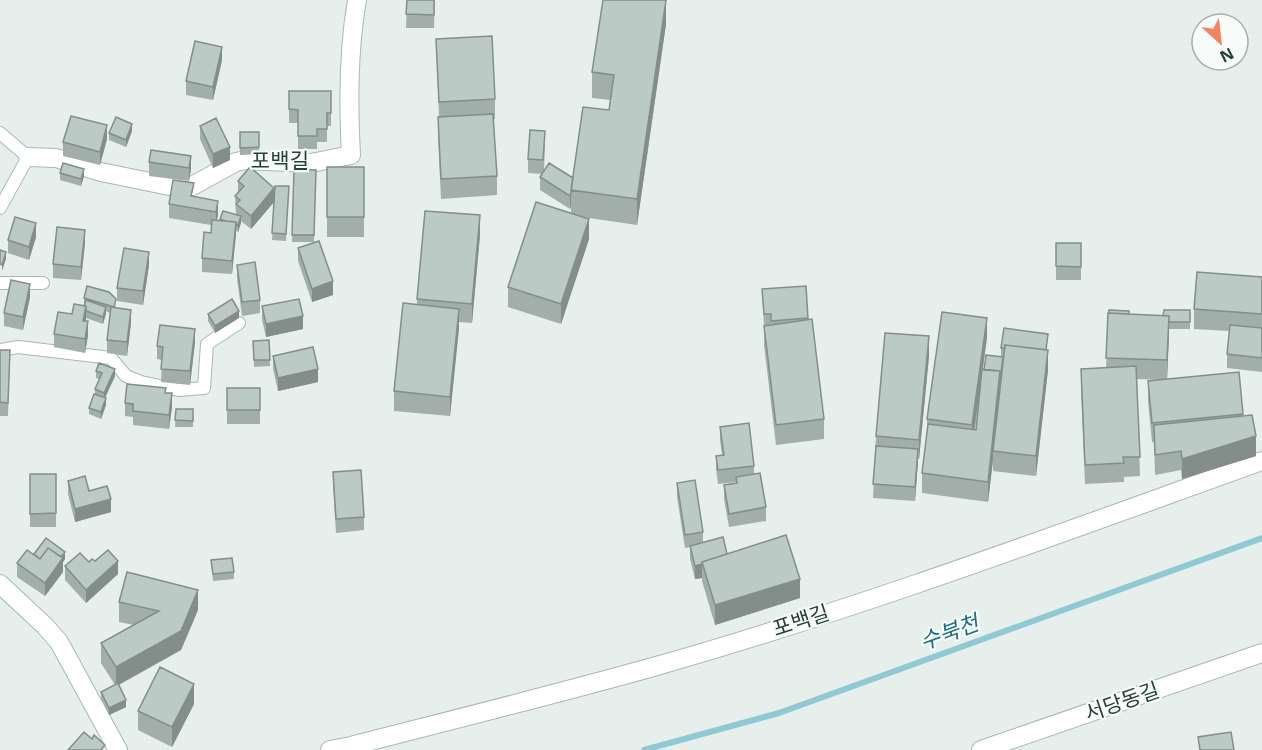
<svg xmlns="http://www.w3.org/2000/svg" width="1262" height="750" font-family="'Open Sans','Noto Sans KR',sans-serif">
<rect width="100%" height="100%" fill="#e6efeb"/>
<g fill="none" stroke-linecap="round" stroke-linejoin="round">
<path stroke="#8ec9d4" stroke-width="6" d="M644 750 779 713 1262 538"/>
<defs>
<path id="service" d="M0 133 28 157 0 208
M0 283H43
M0 350 18 347 111 358 126 376 141 382 179 390 204 388 207 344 239 323"/>
<path id="minor" d="M28 157 56 158 101 172 179 188 192 186 236 162 246 160 311 163 351 155C348 102 348 52 357 0
M0 584 45 626 59 642 118 750
M330 750 351 746C452 720 553 695 653 667 858 609 1061 533 1262 461
M981 750 1262 653"/>
</defs>
<use href="#service" stroke="#a8b8b2" stroke-width="14"/>
<use href="#minor" stroke="#a8b8b2" stroke-width="20"/>
<use href="#service" stroke="#fff" stroke-width="12"/>
<use href="#minor" stroke="#fff" stroke-width="18"/>
</g>
<path fill="#a1aea9" fill-rule="evenodd" d="M407 0H435L434 28H406Z
M666 24 637 225 582 217 589 239 561 324 508 307V287L571 213V206L570 209 540 190V177L542 174 528 173V159L545 144 544 171 573 178 609 110 610 100 592 98V72Z
M436 39 495 99V119H493L497 176V195L441 199 438 137V117H439Z
M222 60 213 100 186 95V81Z
M289 91H331V126H327V142H317V149H298V123H289Z
M200 126 230 160 213 168 200 139Z
M132 131 126 147 109 140V133Z
M240 132H259V154L240 155Z
M107 139 100 165 63 156V142Z
M151 150 191 169 189 181 149 176V162Z
M327 167H364V237H327Z
M294 169 316 170 314 242H292Z
M60 173 84 176 81 186 60 180Z
M238 181 274 199 289 186 286 241 272 240 274 202 251 229 241 221 238 232 236 231 232 274 202 272V258L211 233V225L169 218V204L194 196 218 214 217 220H220V219L236 215 235 196 238 193Z
M480 235 472 323 459 322 450 416 394 411V391L417 305V299Z
M36 237 29 260 8 253V240Z
M85 243 81 280 53 278V264Z
M1056 243H1081V280H1056Z
M298 248 333 295 312 302 298 261Z
M149 265 143 305 117 301V288Z
M237 265 260 300V313L242 316 237 278Z
M1262 277V372L1227 368V354L1229 331 1194 329V309Z
M806 286 808 320 824 419V439L776 445 764 345V326L762 289Z
M30 297 23 330 4 326V313Z
M84 298 116 306 115 308 131 323 127 356 107 353V340L110 313 106 311 103 324 86 318 88 335 85 353 54 347V334L72 314 84 306Z
M262 306 303 329 266 337 262 320Z
M1190 310V329H1169L1167 379 1239 372 1243 416 1256 456 1182 479 1181 470 1155 475 1154 442H1152L1148 401V381L1161 380 1137 379 1140 476 1124 477V482L1085 484 1081 389V369L1106 368 1109 313 1163 316Z
M208 314 239 318 215 333 208 321Z
M987 337 983 369 984 370 1001 357V348L1048 350V370L1036 476 993 471V460L988 502 922 493V473L927 431V419ZM980 389 976 430H975Z
M269 340 270 366 254 367 253 341Z
M195 342 190 385 161 382 162 360 157 359V346Z
M0 350H10L8 416H0Z
M273 356 318 382 278 391 273 369Z
M929 356 919 459H918L915 501 873 498 876 436Z
M96 371 115 376 105 398 106 405 101 419 89 414V408L95 394V389L99 379 96 378Z
M227 388H260V424H227Z
M166 393 172 407 169 429 133 425V417L125 416V403Z
M176 409H193V427H175Z
M720 427 754 466V473L766 507V521L729 527 724 499V485L736 483V482L718 484 716 469V456L722 455 720 440Z
M333 472 364 517V530L336 533 333 485Z
M30 474 56 513V527H30Z
M68 481 111 512 75 522 68 494Z
M677 483 703 532V542L727 554 800 598 715 625 702 581V578L695 579 690 559V547L685 548 677 497Z
M34 554 65 559 63 562V572L45 596 17 577V563Z
M211 560 234 572V579L213 581Z
M95 561 118 574 86 603 65 580V566Z
M119 602 198 610 181 650 119 685 126 707 109 715 101 698V692L115 685 101 663V643L134 625 119 622Z
M194 704 172 747 138 730V711Z"/>
<path fill="#838d89" d="M666 0V24L637 225V199Z
M222 47V60L213 100V87Z
M132 124V131L126 147V140Z
M107 125V139L100 165V152Z
M230 147V160L213 168V154Z
M191 156V169L189 181V168Z
M84 169V176L81 186V179Z
M274 188V202L251 229V216Z
M571 193V206L570 209V196Z
M218 201V214L216 226V212Z
M480 215V235L472 323V304Z
M241 216V223L238 232V225Z
M589 219V239L561 324V304Z
M236 222V235L232 274V261Z
M36 223V237L29 260V247Z
M85 230V243L81 280V267Z
M6 252V259L2 271V265Z
M149 252V265L143 305V291Z
M333 281V295L312 302V289Z
M30 284V297L23 330V317Z
M86 306V319L83 334V321Z
M106 307V314L103 324V317Z
M459 309V329L450 416V397Z
M131 310V323L127 356V342Z
M239 311V318L215 333V326Z
M303 316V329L266 337V324Z
M1169 316V335L1167 380V360Z
M987 318V337L972 445V425Z
M88 321V335L85 353V339Z
M195 329V342L190 385V371Z
M929 336V356L919 459V440Z
M1048 350V370L1036 476V456Z
M115 369V376L104 400V393Z
M318 369V382L278 391V378Z
M1000 371V391L993 451V460L988 502V482Z
M172 393V407L169 429V415Z
M106 398V405L101 419V412Z
M1256 436V456L1182 479V459Z
M918 449V463L915 501V487Z
M111 499V512L75 522V509Z
M65 552V559L63 562V572L45 596V583Z
M118 561V574L86 603V590Z
M702 564V578L695 579V566Z
M800 579V598L715 625V605Z
M198 590V610L181 650 116 686V667Z
M194 684V704L172 747V727Z
M126 700V707L109 715V708Z"/>
<path fill="#bbcac4" stroke="#838d89" stroke-width="1.5" d="M407 0H434V15L406 14Z
M603 0H666L637 199 571 190 583 107 609 110 614 75 592 72Z
M492 36 495 99 439 102 436 39Z
M195 41 222 47 213 87 186 81Z
M289 91H331V113H327V129H317V136H298V110L289 109Z
M493 114 497 176 441 179 438 117Z
M71 116 107 125 100 152 63 142Z
M116 117 132 124 126 140 109 133Z
M216 118 230 147 213 154 200 126Z
M530 130 545 131 543 160 528 159Z
M240 132H259V147L240 148Z
M151 150 191 156 189 168 149 162Z
M63 163 84 169 81 179 60 173Z
M549 163 573 178 571 193 570 196 540 177Z
M250 167 274 188 251 216 236 204 240 200 235 196 244 186 238 181Z
M327 167H364V217H327Z
M294 169 316 170 314 235H292Z
M173 180 194 183 191 196 218 201 216 212 169 204Z
M275 186H289L286 234 272 233Z
M536 202 589 219 561 304 508 287Z
M223 211 241 216 238 225 236 224V222L226 221 220 219Z
M425 211 480 215 472 304 417 299Z
M15 217 36 223 29 247 8 240Z
M212 220 236 222 232 261 202 258 204 232 211 233Z
M57 227 85 230 81 267 53 264Z
M319 241 333 281 312 289 298 248Z
M1056 243H1081V267L1056 266Z
M124 248 149 252 143 291 117 288Z
M0 250 6 252 2 265 0 264Z
M255 262 260 300 242 302 237 265Z
M1197 272 1262 277V314L1194 309Z
M11 280 30 284 23 317 4 313Z
M87 286 109 292 116 299 114 307 84 298Z
M806 286 808 318 771 321V314H764L762 289Z
M232 299 239 311 215 326 208 314Z
M299 299 303 316 266 324 262 306Z
M86 300 106 307 103 317 86 311V306H84Z
M403 303 459 309 450 397 394 391Z
M74 304 86 306 83 321H88L85 339 54 334 58 312 72 314Z
M111 307 131 310 127 342 107 340Z
M1109 310 1129 311V314L1109 313Z
M1164 310H1190V322H1169V316H1163Z
M942 312 987 318 972 425 927 419Z
M1108 313 1169 316 1167 360 1106 358Z
M812 319 824 419 776 425 764 326Z
M160 325 195 329 190 371 161 369 163 347 157 346Z
M1230 325 1262 328V358L1227 354Z
M1004 328 1048 334 1046 350 1005 345V348H1001Z
M885 333 929 336 919 440 876 436Z
M269 340 270 360H254L253 341Z
M1005 345 1048 350 1036 456 993 451Z
M313 347 318 369 278 378 273 356Z
M0 350H10L8 403 0 402Z
M986 355 1003 357 1000 381V371L984 370Z
M99 363 115 369 104 393 95 389 102 373 96 371Z
M1136 366 1140 457H1123L1124 463 1085 465 1081 369Z
M982 369 1000 371 988 482 922 473 928 424 976 430Z
M1239 372 1243 414 1152 423 1148 381Z
M127 384 166 388 165 393H172L169 415 133 411V404L125 403Z
M227 388H260V410H227Z
M94 394 106 398 101 412 89 408Z
M176 409H193V421L175 420Z
M1252 415 1256 436 1182 459 1181 451 1155 455 1154 425Z
M749 423 754 466 718 470 716 456 724 455 720 427Z
M876 446 918 449 915 487 873 484Z
M361 470 364 517 336 519 333 472Z
M760 473 766 507 729 514 724 485 737 483 736 477Z
M30 474H56V513L30 514Z
M85 476 89 491 107 486 111 499 75 509 68 481Z
M695 480 703 532 685 535 677 483Z
M786 535 800 579 715 605 702 562Z
M723 537 727 554 702 562V564L695 566 690 546Z
M46 538 65 552 61 557 48 548 40 559 34 554Z
M48 548 63 558 45 583 17 563 27 550 40 559Z
M108 550 118 561 86 590 65 566 80 553 89 562 92 559 95 561Z
M232 558 234 572 213 574 211 560Z
M127 572 198 590 181 631 116 667 101 643 159 611 119 602Z
M160 667 194 684 172 727 138 711Z
M118 683 126 700 109 708 101 692Z
M84 732 92 739 94 735 105 745 101 750H68Z
M1231 732 1234 750H1200L1198 737Z"/>
<g text-anchor="middle" stroke-width="4.5" stroke-linejoin="round" paint-order="stroke">
<g font-size="21" fill="#24423a" stroke="#f7fbf9">
<text x="280" y="168">포백길</text>
<text transform="translate(801 621) rotate(-18)" y="7">포백길</text>
<text transform="translate(1122 702) rotate(-19)" y="7">서당동길</text>
</g>
<g font-size="22" font-style="italic" fill="#1c6f80" stroke="#f7fbf9">
<text transform="translate(949 632) rotate(-20)" y="8">수북천</text>
</g>
</g>
<g transform="translate(1220 42) rotate(153)"><circle r="28" fill="#f7fbf9" stroke="#a3b1ad" stroke-width="1.5"/>
<path d="M0-4.5L10 22L0 15L-10 22Z" fill="#f4845f"/>
<text y="-9" font-size="16" font-weight="bold" text-anchor="middle" fill="#24423a">N</text>
</g>
</svg>
